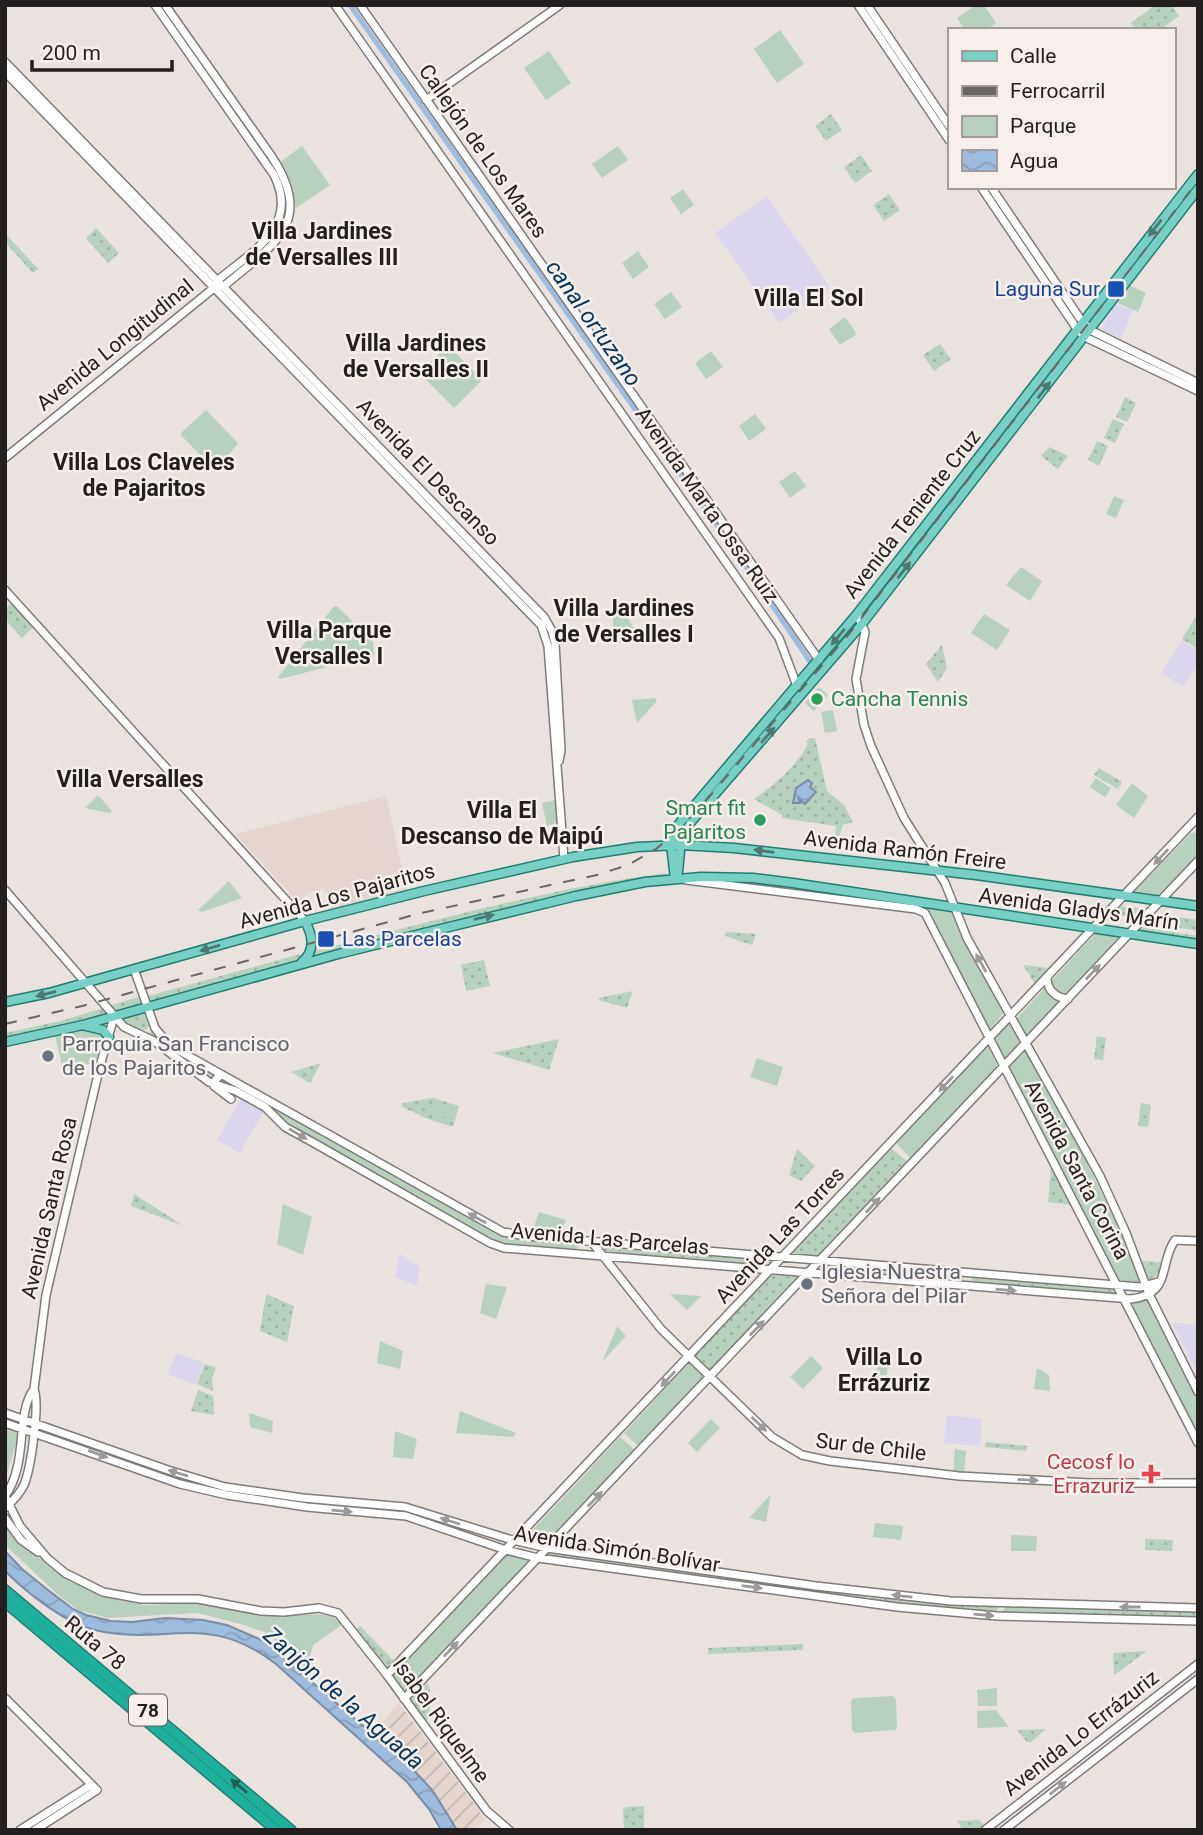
<svg xmlns="http://www.w3.org/2000/svg" width="1203" height="1835" font-family="Roboto,sans-serif">
<defs>
<pattern id="industrial-furrows" width="10" height="10" patternUnits="userSpaceOnUse" patternTransform="scale(1.75)"><rect width="10" height="10" fill="#e4d5cf"/><path d="M-1 1l2-2M0 10L10 0M9 11l2-2" fill="none" stroke="#c3b6b1"/></pattern>
<pattern id="grass-dots" width="8" height="8" patternUnits="userSpaceOnUse" patternTransform="scale(1.75)"><rect width="8" height="8" fill="#b8d1be"/><path d="M2 2h.1M6 6h.1" fill="none" stroke="#9eb3a3" stroke-width="1.8" stroke-linecap="round"/></pattern>
<pattern id="water-waves" width="16" height="10" patternUnits="userSpaceOnUse" patternTransform="scale(1.75)"><rect width="16" height="10" fill="#9ebcdd"/><path d="M0 5q4-4 8 0t8 0" fill="none" stroke="#88a1bd"/></pattern>
</defs>
<rect width="100%" height="100%" fill="#e9e2df"/>
<path fill="#e4d5cf" d="M386 796 407 890 331 909 324 888 305 894 311 914 308 913 235 834Z"/>
<path fill="url(#industrial-furrows)" d="M399 1703 486 1820 473 1830H457L426 1783 410 1766 372 1734Z"/>
<path fill="#dcd6ec" d="M767 196 829 286 828 289 781 322 778 321 715 233Z
M1115 305 1133 310 1121 338 1102 330 1106 321 1103 319Z
M1182 640 1198 651V664L1183 687 1161 673Z
M242 1096 265 1109 240 1153 217 1140Z
M399 1253 420 1267 417 1286 395 1277Z
M1176 1323 1198 1325V1375L1173 1325Z
M176 1353 204 1363 196 1385 168 1374Z
M947 1415 982 1419 980 1446 944 1443Z"/>
<path fill="url(#grass-dots)" d="M1155 5H1172L1179 16 1160 30H1136L1131 23Z
M831 114 842 130 826 141 815 126Z
M861 155 872 171 855 183 844 167Z
M889 194 900 210 884 221 873 205Z
M96 228 119 253 108 263 86 238Z
M5 233 38 269 33 273 5 242Z
M940 344 951 359 934 371 923 355Z
M1125 397 1136 403 1127 422 1116 417Z
M1113 419 1124 424 1115 443 1104 438Z
M1097 441 1108 446 1099 466 1088 460Z
M1049 447 1068 456 1058 469 1041 456Z
M11 603 33 627 22 638 5 619V609Z
M1198 613V649L1182 639Z
M942 645 947 668 938 682 926 664Z
M811 738H815L827 791 844 805 853 822 843 825 840 834 842 848 834 847 836 826 782 818V815L754 799C775 784 795 768 808 744L806 741Z
M1099 768 1122 782 1118 789 1094 775Z
M666 873 667 875 638 878 450 922 309 959 314 951C429 922 550 888 666 873Z
M1117 906 1147 909 1139 918 1118 915 1115 913Z
M1152 913 1198 920V931L1145 922Z
M1141 927 1198 936V940L1137 931Z
M726 932 756 934 752 945 725 936Z
M308 952 301 959C250 973 201 989 150 1003L148 996Z
M484 960 490 986 466 991 461 965Z
M1023 965 1048 968 1035 984Z
M633 991 627 1008 599 1000V998Z
M142 996 144 1004 115 1014 108 1006Z
M104 1008 107 1016 24 1036H5V1033L60 1021Z
M146 1010 150 1024 147 1029 140 1031 118 1019Z
M1097 1036 1106 1038 1103 1060 1094 1059Z
M559 1039 549 1070 493 1053Z
M321 1063 310 1083 291 1072Z
M433 1098 459 1106 453 1127 425 1118 401 1106 403 1103Z
M1141 1103 1151 1105 1148 1127 1138 1126Z
M891 1148 908 1162 820 1257 792 1255 791 1252Z
M797 1149 815 1166 801 1181 789 1175Z
M1051 1165 1072 1205 1048 1202Z
M134 1194 184 1226 131 1206Z
M597 1245 775 1259 766 1267 604 1253Z
M1141 1261 1162 1262 1160 1273 1149 1281Z
M821 1263 964 1275V1284L816 1270Z
M769 1275 802 1276 709 1372 693 1357Z
M971 1276 1113 1287 1117 1296 972 1285Z
M266 1294 294 1306 287 1342 260 1331Z
M205 1364 216 1368 212 1378 213 1391 197 1384Z
M198 1390 213 1396 214 1415 191 1411Z
M986 1442 1027 1446 1026 1451 985 1447Z
M1145 1539 1173 1540 1172 1551 1145 1550Z
M549 1550 866 1594 865 1600 545 1555Z
M871 1595 999 1606 996 1613 870 1602Z
M1006 1606 1192 1611 1197 1615 1196 1619 1001 1614Z
M360 1626 396 1663 388 1671 357 1629Z
M803 1644V1650L708 1654V1648Z
M1147 1651 1114 1675 1113 1653Z
M427 1683 430 1689V1717L426 1721 410 1700Z
M1046 1729 1031 1742H1027L1017 1730Z
M644 1806V1828H624L623 1810 626 1807Z
M979 1820 983 1824 980 1830H963L957 1821Z"/>
<path fill="#b8d1be" d="M976 5H984L996 23 986 30H965L957 18Z
M780 30 804 64 777 83 754 49Z
M549 51 571 83 546 100 524 68Z
M302 146 330 185 296 208 290 183 279 163Z
M618 146 628 160 602 178 592 164Z
M683 189 694 205 681 214 670 198Z
M638 251 649 267 633 279 622 263Z
M1129 285 1146 293 1138 312 1118 303Z
M671 292 682 307 665 319 654 304Z
M845 317 857 334 840 345 829 329Z
M448 345 482 380 454 408 419 373Z
M711 351 723 367 706 379 695 363Z
M206 410 238 443 216 472 181 435V433Z
M755 414 766 429 749 441 739 426Z
M795 471 806 486 790 498 779 482Z
M1114 496 1124 500 1116 518 1106 514Z
M1021 567 1042 581 1030 601 1006 585Z
M613 597 643 641 613 643Z
M334 606 338 607 373 642 374 655 280 679 278 677Z
M984 614 1010 630 997 650 971 633Z
M819 687 828 695 814 711 805 703Z
M655 698 657 701 637 723 632 700Z
M833 710 837 731 825 733 821 712Z
M1096 778 1111 788 1105 797 1090 787Z
M1132 783 1148 796 1134 818 1116 805Z
M98 795 112 811 109 813 85 808Z
M556 800 557 823 547 826 542 803Z
M1198 832V855L1160 895 1135 891 1191 833Z
M229 881 242 898 202 912 198 910Z
M925 908 951 912 1004 1012 989 1031Z
M1096 933 1118 938 1026 1037 1016 1019Z
M1010 1021 1022 1042 1004 1061 992 1040Z
M87 1029 104 1034 96 1062 63 1070 55 1035Z
M154 1029 157 1035 496 1231 578 1242V1251L509 1246 495 1242 282 1122 268 1107 207 1080 147 1035Z
M987 1045 998 1067 911 1159 896 1143Z
M1025 1048C1068 1125 1109 1201 1142 1283L1119 1282 1006 1069Z
M757 1058 783 1067 777 1086 750 1077Z
M438 1104 456 1110 452 1120 434 1113Z
M283 1204 312 1217 303 1255 277 1244Z
M539 1212 566 1220 561 1233 533 1229Z
M486 1284 507 1287 496 1319 480 1313Z
M670 1294 701 1296 687 1310Z
M1148 1298 1198 1397V1438L1129 1302Z
M617 1326 626 1336 602 1362 617 1327Z
M380 1341 403 1351 400 1369 377 1363Z
M888 1353 887 1377H878L875 1360Z
M811 1356 823 1368 803 1389 790 1377Z
M689 1363 704 1377 638 1446 624 1433Z
M1037 1368 1049 1375 1050 1391 1034 1389Z
M460 1411 516 1433 513 1437 456 1433Z
M249 1413 273 1421 272 1433 250 1427Z
M711 1419 720 1428 697 1452 688 1443Z
M5 1426 19 1434 5 1479Z
M395 1431 417 1439 413 1459 393 1457Z
M620 1437 635 1450 548 1542 527 1536Z
M955 1449 966 1451 964 1474H953Z
M771 1494 766 1522 749 1518Z
M875 1523 903 1526 901 1540 873 1537Z
M5 1525 25 1547 71 1582 114 1599 145 1605 200 1603 269 1616 329 1614 343 1624 313 1645 307 1670 267 1633 240 1624 197 1613 108 1618 78 1610 57 1594 5 1545Z
M1011 1535 1037 1536 1036 1551H1011Z
M509 1552 531 1558 405 1693 393 1675Z
M997 1688V1706H978L977 1690Z
M893 1696 896 1699 897 1728 895 1730 855 1733 852 1730 851 1701 854 1698Z
M996 1710 1009 1727 977 1728V1711Z"/>
<path fill="url(#water-waves)" stroke="#798da4" stroke-width="2" d="M808 780 812 783 810 787 816 792 805 804 799 799 800 803H793L796 788Z
M5 1551 22 1569 48 1590 73 1609 86 1615 111 1621 132 1622 165 1618 203 1620 227 1625 264 1641 410 1766 433 1791 457 1830H441L429 1809 407 1782 276 1664C206 1610 166 1647 95 1630 65 1623 27 1593 5 1571Z"/>
<g fill="none" stroke-linecap="round" stroke-linejoin="round">
<path stroke="#9ebcdd" stroke-width="5" d="M350 5 754 578 809 660"/>
<defs>
<path id="secondary" d="M165 5 272 157C316 224 272 245 224 286H219
M335 5 779 638 797 686
M360 5 819 660
M858 5 949 140
M867 5 949 126
M5 62 544 617 552 631 555 643 561 750 559 761
M5 72 541 625 548 646 564 859
M426 100 560 5
M981 187 1077 329 1085 337 1198 391
M991 187 1079 317 1090 330 1198 383
M5 458 215 287 218 280C253 251 300 226 274 175L155 5
M5 590 305 921
M857 614 865 632 856 679 864 725 871 746 904 818 945 883 967 938 1100 1176 1126 1233 1149 1294 1198 1392
M686 880 916 909 925 913 1198 1443
M5 890 124 1027 154 1041 209 1082 236 1091 265 1107 285 1127 314 1143 490 1243 504 1248 1131 1299C1173 1294 1158 1264 1175 1240L1198 1241
M134 969 155 1028 169 1045 503 1232 527 1236 1140 1287 1159 1282
M1047 978C1047 990 1056 998 1068 999
M221 1075 216 1079 214 1086 231 1099
M591 1241 661 1329 772 1437 802 1455 830 1461 959 1476 1090 1483H1198
M5 1413 168 1470 225 1487 303 1498 405 1507 509 1539 547 1548 816 1586 951 1601 1198 1608
M5 1423 180 1484 227 1495 307 1507 406 1516 506 1550 538 1558 897 1607 997 1616 1198 1621
M5 1496 20 1526 47 1558 65 1573 103 1592 141 1599H198L261 1611 284 1612 319 1608 338 1613 387 1675 487 1811 509 1830
M5 1496C29 1463 15 1414 34 1389L46 1295 100 1066 114 1017
M6 1507C14 1500 20 1493 24 1485 31 1468 40 1405 34 1389
M5 1518 21 1540 38 1552
M387 1675 1198 817
M5 1698 97 1790 35 1830
M404 1699 1198 861
M20 1830 91 1785
M985 1830 1198 1664
M1004 1830 1198 1679"/>
<path id="primary" d="M678 872 681 841 691 822 862 624 1198 189
M675 879 671 845 678 825 857 614 1198 174
M301 963C316 951 313 936 305 921
M5 1002 49 993 305 921 424 891 573 857 637 847 681 845 734 848 976 875 1198 906
M86 1026 103 1030 109 1037
M5 1042 83 1025 342 953 576 896 645 882 701 877 753 878 793 883 1198 944"/>
<path id="highway" d="M5 1590 291 1830
M5 1602 276 1830"/>
</defs>
<use href="#secondary" stroke="#817b78" stroke-width="10"/>
<use href="#primary" stroke="#1f7d70" stroke-width="11"/>
<use href="#highway" stroke="#1f7d70" stroke-width="12"/>
<use href="#secondary" stroke="#fff" stroke-width="7"/>
<use href="#primary" stroke="#78d0c4" stroke-width="8"/>
<use href="#highway" stroke="#1eb09c" stroke-width="9"/>
<path stroke="#6a6664" stroke-width="2" stroke-dasharray="12 12" stroke-linecap="butt" d="M5 1024 82 1006 421 913 597 875 628 865 656 849 675 833 703 804 849 634 1198 181"/>
</g>
<defs><path id="oneway-solid" d="M-6-.8H1V-3.2L6.5 0L1 3.2V.8H-6Z" transform="scale(1.75)"/></defs>
<g fill="#4d7871">
<use href="#oneway-solid" transform="translate(1155 228) rotate(128)"/>
<use href="#oneway-solid" transform="translate(1044 390) rotate(-53)"/>
<use href="#oneway-solid" transform="translate(904 570) rotate(-52)"/>
<use href="#oneway-solid" transform="translate(838 637) rotate(130)"/>
<use href="#oneway-solid" transform="translate(768 735) rotate(-49)"/>
<use href="#oneway-solid" transform="translate(764 851) rotate(-173)"/>
<use href="#oneway-solid" transform="translate(484 917) rotate(-13)"/>
<use href="#oneway-solid" transform="translate(210 948) rotate(164)"/>
<use href="#oneway-solid" transform="translate(46 994) rotate(166)"/>
</g>
<g fill="#9c9a9a">
<use href="#oneway-solid" transform="translate(1161 857) rotate(133)"/>
<use href="#oneway-solid" transform="translate(981 963) rotate(-119)"/>
<use href="#oneway-solid" transform="translate(1093 972) rotate(-46)"/>
<use href="#oneway-solid" transform="translate(946 1084) rotate(133)"/>
<use href="#oneway-solid" transform="translate(298 1134) rotate(30)"/>
<use href="#oneway-solid" transform="translate(873 1205) rotate(-47)"/>
<use href="#oneway-solid" transform="translate(477 1218) rotate(-151)"/>
<use href="#oneway-solid" transform="translate(1006 1290) rotate(5)"/>
<use href="#oneway-solid" transform="translate(757 1328) rotate(-46)"/>
<use href="#oneway-solid" transform="translate(668 1379) rotate(133)"/>
<use href="#oneway-solid" transform="translate(759 1424) rotate(44)"/>
<use href="#oneway-solid" transform="translate(98 1454) rotate(20)"/>
<use href="#oneway-solid" transform="translate(178 1473) rotate(-163)"/>
<use href="#oneway-solid" transform="translate(1028 1480) rotate(3)"/>
<use href="#oneway-solid" transform="translate(595 1499) rotate(-46)"/>
<use href="#oneway-solid" transform="translate(342 1511) rotate(5)"/>
<use href="#oneway-solid" transform="translate(450 1521) rotate(-162)"/>
<use href="#oneway-solid" transform="translate(752 1587) rotate(8)"/>
<use href="#oneway-solid" transform="translate(902 1596) rotate(-174)"/>
<use href="#oneway-solid" transform="translate(1130 1607) rotate(-180)"/>
<use href="#oneway-solid" transform="translate(984 1615) rotate(5)"/>
<use href="#oneway-solid" transform="translate(451 1649) rotate(-46)"/>
<use href="#oneway-solid" transform="translate(1058 1788) rotate(-38)"/>
</g>
<use fill="#206057" href="#oneway-solid" transform="translate(239 1786) rotate(-140)"/>
<g fill="#1a4fb4" stroke="#f6efec" stroke-width="2.5">
<rect x="1107" y="280" width="18" height="18" rx="3.5"/>
<rect x="317" y="930" width="18" height="18" rx="3.5"/>
</g>
<g fill="#2e9e5b" stroke="#f6efec" stroke-width="2.5">
<circle cx="817" cy="699" r="7"/>
<circle cx="760" cy="820" r="7"/>
</g>
<g fill="#6b7280" stroke="#f6efec" stroke-width="2.5">
<circle cx="48" cy="1056" r="7"/>
<circle cx="807" cy="1284" r="7"/>
</g>
<path fill="#e0444e" stroke="#f6efec" stroke-width="2.5" d="M1147.5 1463.5h7v7h7v7h-7v7h-7v-7h-7v-7h7z"/>
<g text-anchor="middle" stroke-width="5" stroke-linejoin="round" paint-order="stroke">
<rect fill="#f6efec" stroke="#625d5c" stroke-width="2" x="129" y="1694.5" width="38" height="31" rx="5"/>
<g font-size="19" font-weight="bold" fill="#221f1e">
<text x="148" y="1717">78</text>
</g>
<g font-size="21" fill="#221f1e" stroke="#f6efec">
<text transform="translate(483 151) rotate(55)" y="7">Callejón de Los Mares</text>
<text transform="translate(115 345) rotate(-39)" y="7">Avenida Longitudinal</text>
<text transform="translate(428 472) rotate(46)" y="7">Avenida El Descanso</text>
<text transform="translate(707 505) rotate(55)" y="7">Avenida Marta Ossa Ruiz</text>
<text transform="translate(912 514) rotate(-52)" y="7">Avenida Teniente Cruz</text>
<text transform="translate(905 850) rotate(7)" y="7">Avenida Ramón Freire</text>
<text transform="translate(337 896) rotate(-15)" y="7">Avenida Los Pajaritos</text>
<text transform="translate(1079 909) rotate(8)" y="7">Avenida Gladys Marín</text>
<text transform="translate(1077 1170) rotate(62)" y="7">Avenida Santa Corina</text>
<text transform="translate(49 1208) rotate(-77)" y="7">Avenida Santa Rosa</text>
<text transform="translate(780 1235) rotate(-47)" y="7">Avenida Las Torres</text>
<text transform="translate(610 1239) rotate(5)" y="7">Avenida Las Parcelas</text>
<text transform="translate(871 1447) rotate(7)" y="7">Sur de Chile</text>
<text transform="translate(617 1549) rotate(9)" y="7">Avenida Simón Bolívar</text>
<text transform="translate(95 1643) rotate(40)" y="7">Ruta 78</text>
<text transform="translate(441 1720) rotate(54)" y="7">Isabel Riquelme</text>
<text transform="translate(1081 1733) rotate(-38)" y="7">Avenida Lo Errázuriz</text>
</g>
<g font-size="21" fill="#164399" stroke="#f6efec" text-anchor="end">
<text x="1100" y="296">Laguna Sur</text>
<text x="342" y="946" text-anchor="start">Las Parcelas</text>
</g>
<g font-size="21" fill="#27864d" stroke="#f6efec" text-anchor="start">
<text x="831" y="706">Cancha Tennis</text>
<text x="746" y="815" text-anchor="end">Smart fit<tspan x="746" dy="24">Pajaritos</tspan></text>
</g>
<g font-size="21" fill="#5b616d" stroke="#f6efec" text-anchor="start">
<text x="62" y="1051">Parroquia San Francisco<tspan x="62" dy="24">de los Pajaritos</tspan></text>
<text x="821" y="1279">Iglesia Nuestra<tspan x="821" dy="24">Señora del Pilar</tspan></text>
</g>
<g font-size="21" fill="#be3a42" stroke="#f6efec" text-anchor="end">
<text x="1135" y="1469">Cecosf lo<tspan x="1135" dy="24">Errazuriz</tspan></text>
</g>
<g font-size="23" font-weight="bold" fill="#221f1e" stroke="#f6efec">
<text x="322" y="239">Villa Jardines<tspan x="322" dy="26">de Versalles III</tspan></text>
<text x="809" y="306">Villa El Sol</text>
<text x="416" y="351">Villa Jardines<tspan x="416" dy="26">de Versalles II</tspan></text>
<text x="144" y="470">Villa Los Claveles<tspan x="144" dy="26">de Pajaritos</tspan></text>
<text x="624" y="616">Villa Jardines<tspan x="624" dy="26">de Versalles I</tspan></text>
<text x="329" y="638">Villa Parque<tspan x="329" dy="26">Versalles I</tspan></text>
<text x="130" y="787">Villa Versalles</text>
<text x="502" y="818">Villa El<tspan x="502" dy="26">Descanso de Maipú</tspan></text>
<text x="884" y="1365">Villa Lo<tspan x="884" dy="26">Errázuriz</tspan></text>
</g>
<g font-size="23" font-style="italic" fill="#04335c" stroke="#f6efec">
<text transform="translate(594 323) rotate(55)" y="8">canal ortuzano</text>
<text transform="translate(344 1698) rotate(41)" y="8">Zanjón de la Aguada</text>
</g>
</g>
<rect width="1203" height="1835" fill="none" stroke="#221f1e" stroke-width="14"/>
<rect x="948" y="28" width="228" height="161" fill="#f6efec" stroke="#a19c9a" stroke-width="2"/>
<rect x="962" y="51" width="35" height="10" fill="#78d0c4" stroke="#a19c9a" stroke-width="2"/>
<text x="1010" y="63" font-size="21" fill="#221f1e">Calle</text>
<rect x="962" y="86" width="35" height="10" fill="#6a6664" stroke="#a19c9a" stroke-width="2"/>
<text x="1010" y="98" font-size="21" fill="#221f1e">Ferrocarril</text>
<rect x="962" y="116" width="35" height="21" fill="#b8d1be" stroke="#a19c9a" stroke-width="2"/>
<text x="1010" y="133" font-size="21" fill="#221f1e">Parque</text>
<rect x="962" y="150" width="35" height="21" fill="url(#water-waves)" stroke="#a19c9a" stroke-width="2"/>
<text x="1010" y="168" font-size="21" fill="#221f1e">Agua</text>
<path d="M32 60v10h140v-10" fill="none" stroke="#221f1e" stroke-width="3.5"/>
<text x="42" y="60" font-size="21" fill="#221f1e" stroke="#f6efec" stroke-width="5" paint-order="stroke">200 m</text>
</svg>
